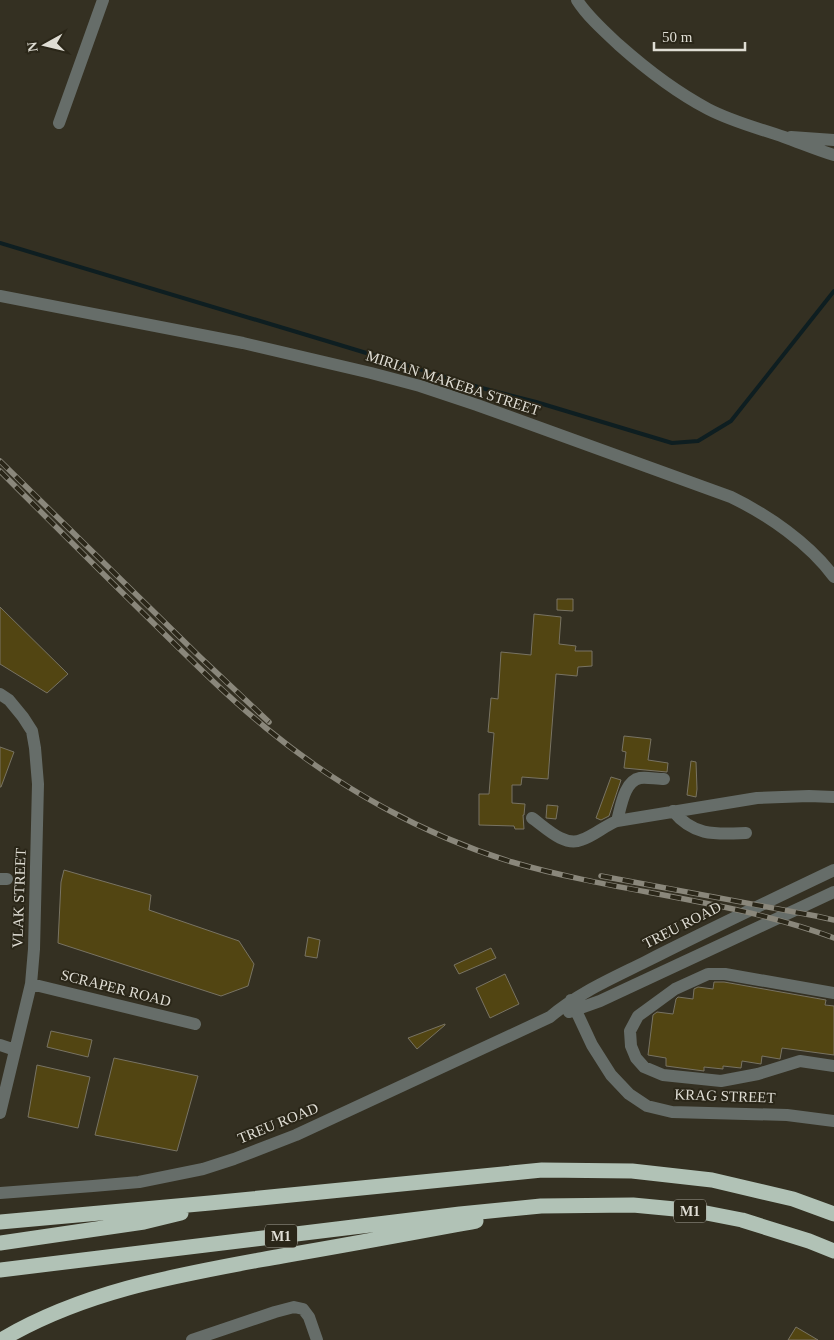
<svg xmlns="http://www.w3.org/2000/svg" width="834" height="1340" font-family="Georgia,serif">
<rect width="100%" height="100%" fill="#343022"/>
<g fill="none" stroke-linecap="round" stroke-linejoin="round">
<path stroke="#0e1e21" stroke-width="4" d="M0 243 340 345 478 387 536 402 672 443 698 441 731 421 834 291"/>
</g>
<path fill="#524512" stroke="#787363" d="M557 599H573V611L557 610Z
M0 607 68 674 47 693 0 664Z
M534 614 561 617 559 644 576 646 575 651H592V666L578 667 577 676 556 674 548 779 522 777 521 785H512V803L525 804 524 815H523L524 829H515L514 826 479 825V794H489L494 733 488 732 491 698 498 699 501 652 531 655Z
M624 736 651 739 648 760 668 763 667 772 624 768 626 752 622 751Z
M0 747 14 752 1 787H0Z
M691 761 696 762 697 789 696 797 687 795Z
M611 777 621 780 609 816 601 820 596 818Z
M547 805 558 806 556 819 546 818Z
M64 870 151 895 149 910 239 941 254 964 248 986 221 996 58 943 61 882Z
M308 937 320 940 317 958 305 956Z
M491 948 496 958 459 974 454 965Z
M505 974 519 1004 490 1018 476 988Z
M714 982H724L826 1000 825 1005 834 1006V1055L782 1048 780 1059 762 1056 761 1064 742 1061 741 1068 723 1066V1069L704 1067V1071L666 1066V1058L648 1055 653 1015 657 1012 673 1014 676 999 678 997 693 999 694 989 698 987 713 989Z
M445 1024V1025L417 1049 408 1038Z
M51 1031 92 1040 88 1057 47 1047Z
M114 1058 198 1076 177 1151 95 1135Z
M37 1065 90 1077 78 1128 28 1117Z
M796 1327 818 1340H788Z"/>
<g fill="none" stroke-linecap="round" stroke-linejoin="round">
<path stroke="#666d69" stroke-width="12" d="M577 0C587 16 605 32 619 45 646 69 676 92 708 109 733 122 758 128 784 137 801 143 817 150 834 155
M59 123 103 0
M791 137 834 140
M0 296 243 343 371 373 420 386 477 405 731 497C768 515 809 543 834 577
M0 694 9 700 23 717 32 731 35 748 38 784 34 949 31 984 0 1113
M673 811C694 837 717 834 746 833
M532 818C545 827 564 847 581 840 594 836 604 826 617 821L757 798 809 796 834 797
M617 821C621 807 624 781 640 778 647 777 656 779 664 779
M0 879H7
M31 984 195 1024
M834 993 725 974H708L675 989 638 1016 630 1031 631 1046 636 1058 644 1067 663 1075 721 1081 758 1074 800 1061 834 1066
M571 1000 592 1045 611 1075 629 1094 647 1106 672 1112 787 1115 834 1121
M569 1012 600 1001 834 892
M0 1045 15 1050
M0 1193 93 1186 139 1182 203 1169 234 1159 296 1135 550 1017C578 993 613 978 645 962 708 930 771 900 834 870
M192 1340 275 1312 294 1307 303 1309 309 1317 317 1340"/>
<path stroke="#b1c2b6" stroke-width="15" d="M0 1222 210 1203 542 1170 632 1171 712 1180 793 1199 834 1214
M0 1243 144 1222 181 1213
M0 1270 460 1214 541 1206 633 1205 696 1211 742 1220 809 1241 834 1251
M1 1340C87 1289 184 1274 282 1256 347 1245 411 1233 476 1221"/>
<defs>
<path id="rail" d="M0 461 200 657 269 722
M0 471C47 518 93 564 140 610 181 650 222 692 266 728 338 787 423 835 512 862 618 893 730 899 834 938
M601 876 816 916 834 920"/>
</defs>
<use href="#rail" stroke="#8a877b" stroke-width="5.5"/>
<use href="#rail" stroke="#2a2618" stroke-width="4" stroke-dasharray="11" stroke-linecap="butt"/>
</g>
<g text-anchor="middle" stroke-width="4" stroke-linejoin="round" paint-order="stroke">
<g fill="#2a2618" stroke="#a9a69c" stroke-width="1">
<rect x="674" y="1199.5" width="32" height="23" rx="4"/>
<rect x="265" y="1224.5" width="32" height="23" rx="4"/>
</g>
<g font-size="14" font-weight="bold" fill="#dfddd4">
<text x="690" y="1216">M1</text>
<text x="281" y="1241">M1</text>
</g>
<g font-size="15" fill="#dfddd4" stroke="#2a2618">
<text transform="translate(453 383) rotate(18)" y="5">MIRIAN MAKEBA STREET</text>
<text transform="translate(19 898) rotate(-88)" y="5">VLAK STREET</text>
<text transform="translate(682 925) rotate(-27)" y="5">TREU ROAD</text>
<text transform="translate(116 988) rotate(14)" y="5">SCRAPER ROAD</text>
<text transform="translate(725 1096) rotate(2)" y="5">KRAG STREET</text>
<text transform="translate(278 1123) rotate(-22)" y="5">TREU ROAD</text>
</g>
</g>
<g transform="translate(45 45) rotate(262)" stroke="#2a2618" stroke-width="4" paint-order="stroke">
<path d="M0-4L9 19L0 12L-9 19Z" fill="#dfddd4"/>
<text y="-8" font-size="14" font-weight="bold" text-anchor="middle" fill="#dfddd4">N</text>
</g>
<path d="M654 42v8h91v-8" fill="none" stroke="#dfddd4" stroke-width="2.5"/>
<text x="662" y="42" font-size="15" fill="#dfddd4" stroke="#2a2618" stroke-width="4" paint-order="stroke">50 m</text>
</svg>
